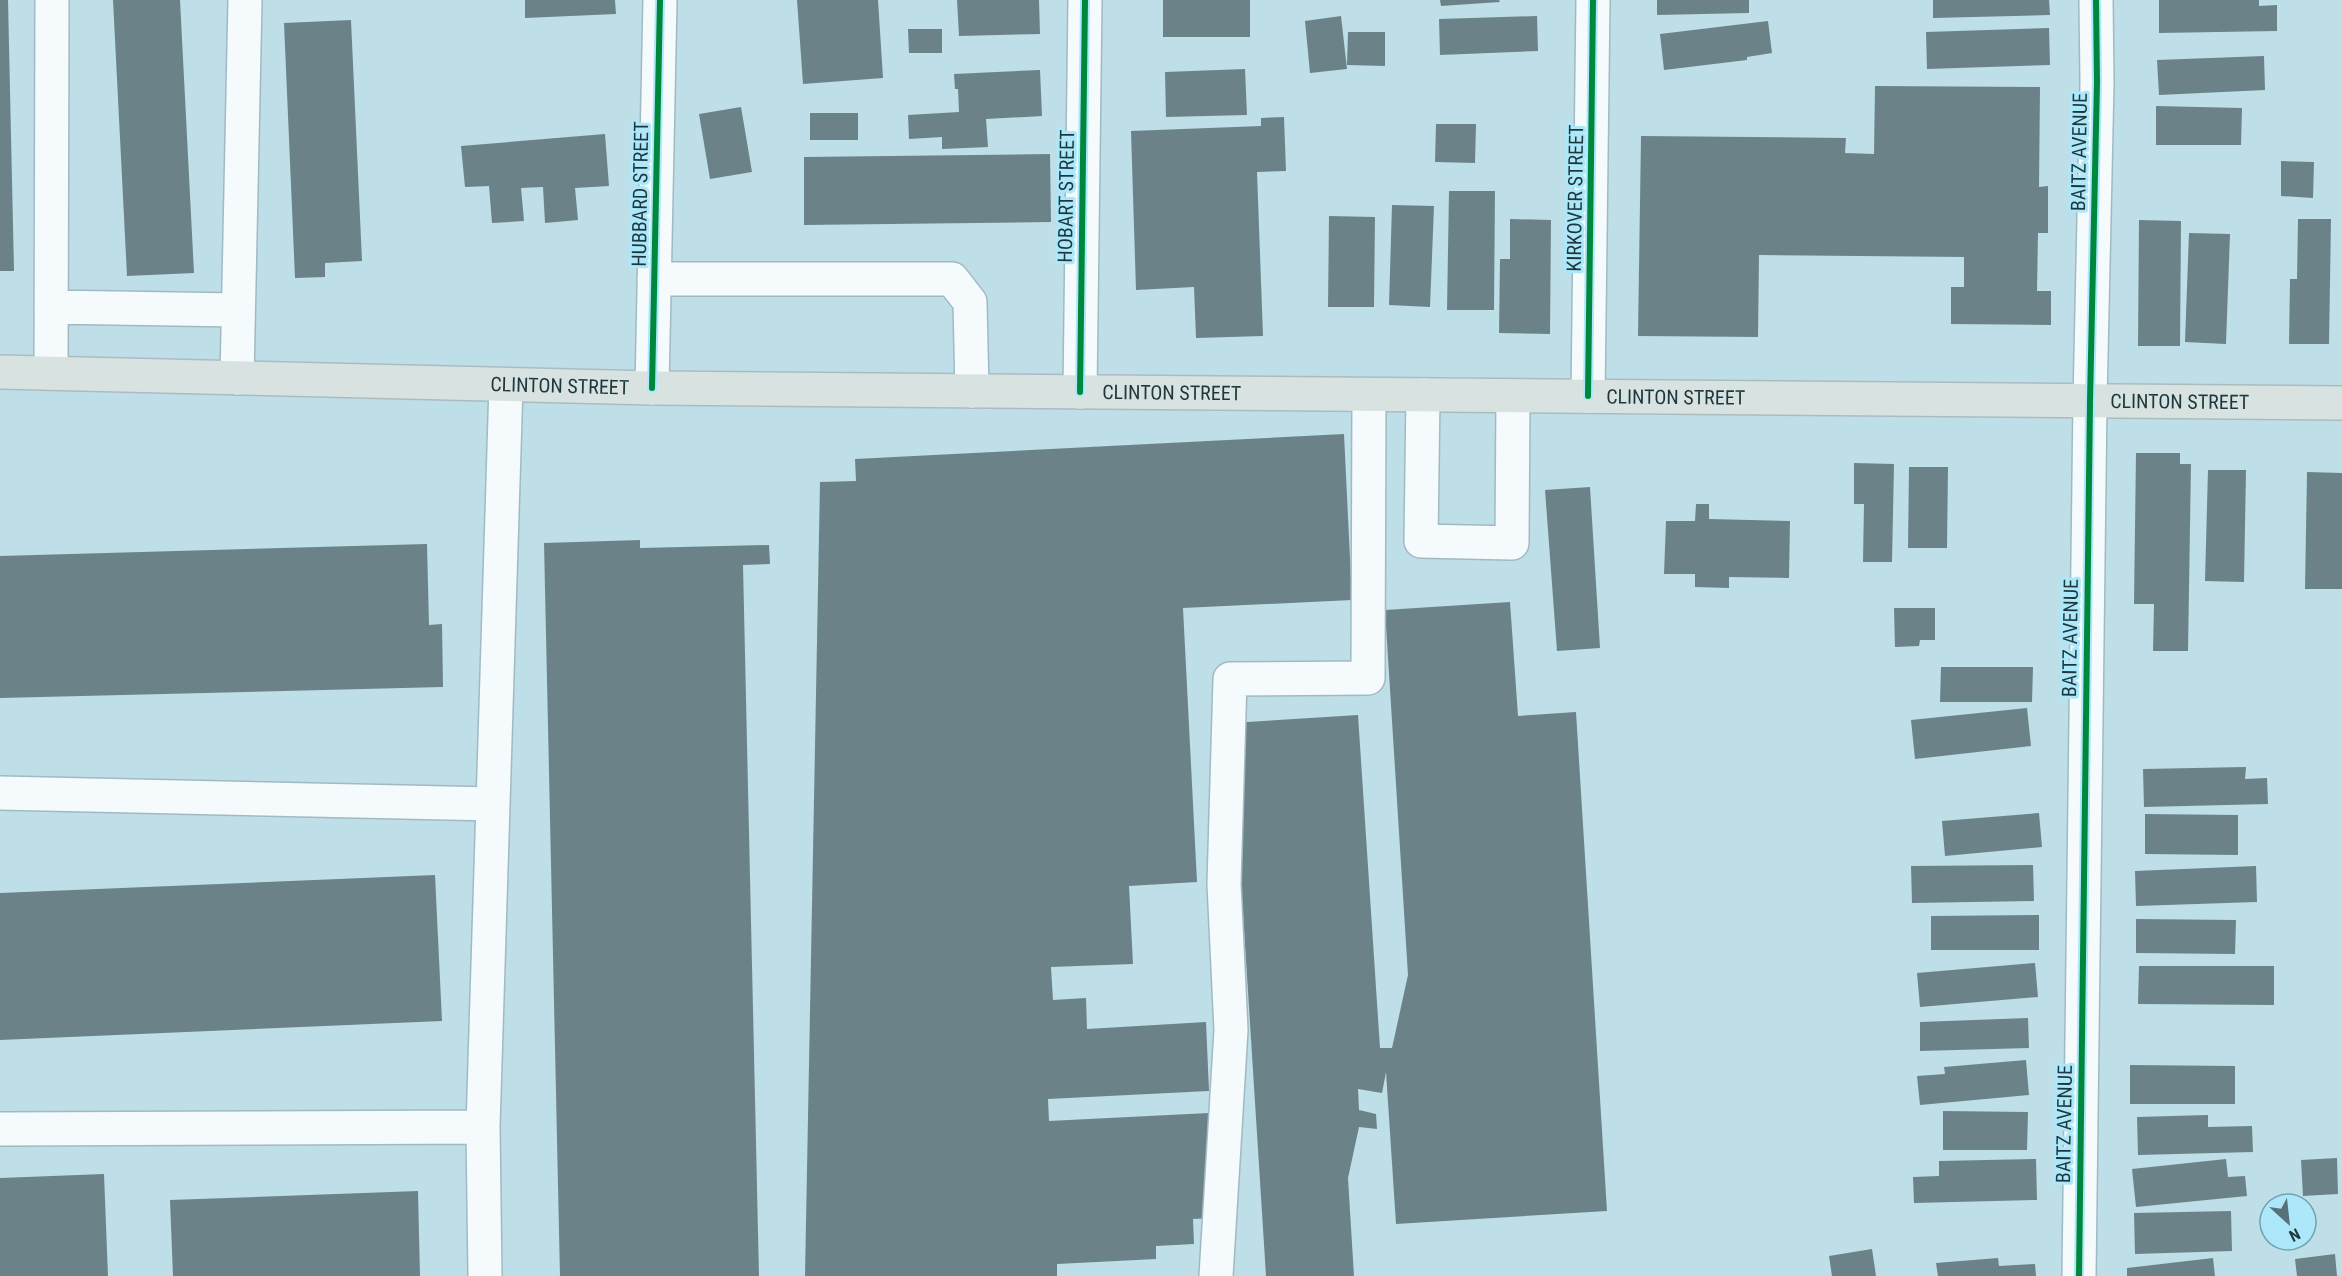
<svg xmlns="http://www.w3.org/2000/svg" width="2342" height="1276" font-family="'Roboto Condensed',sans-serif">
<rect width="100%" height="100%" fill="#bedee8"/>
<path fill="#6b8388" d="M0 0H8L14 271H0Z
M113 0H180L194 273 127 276Z
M525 0H615L616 14 525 18Z
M797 0H878L883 78 803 84Z
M957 0H1039L1040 34 959 36Z
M1163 0H1250V37H1163Z
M1440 0H1499L1500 2 1441 6Z
M1657 0H1749V13L1657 15Z
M1933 0H2049L2050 15 1933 18Z
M2159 0H2259V6L2277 5V31L2159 33Z
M1341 16 1347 69 1310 73 1305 21Z
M1537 16 1538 51 1440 55 1439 19Z
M351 20 362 261 325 263V277L295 278 284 23Z
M1768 21 1772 53 1747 57V60L1664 70 1660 34Z
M2049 28 2050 65 1927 69 1926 32Z
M908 29H942V53H909Z
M1348 32H1385V66L1347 65Z
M2264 56 2265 90 2159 95 2157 60Z
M1245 69 1247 115 1166 117 1165 72Z
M1040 70 1042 116 986 119 988 147 942 149V137L909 139 908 115 959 112 958 89H955L954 74Z
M1875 86 2040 87 2039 187 2048 186V233H2038L2037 291H2051V325L1951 324V287H1964V257L1759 255 1758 337 1638 336 1641 136 1846 138 1845 153 1874 154Z
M2156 106 2242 108 2241 145H2156Z
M741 107 752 172 710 179 699 114Z
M810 113H858V140H810Z
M1284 117 1286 171 1257 172 1263 336 1196 338 1194 287 1136 290 1131 131 1261 126V118Z
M1436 124H1476L1475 163 1435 162Z
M605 134 609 186 575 188 578 220 545 223 543 187 521 188 524 221 492 223 489 186 465 187 461 146Z
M1050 154 1051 222 804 225V157Z
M2281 161 2314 162 2313 198 2281 196Z
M1449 191H1495L1494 310H1447Z
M1392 205 1434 206 1430 307 1389 305Z
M1329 216 1375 217 1374 307H1328Z
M1510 219 1551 220 1550 334 1499 333 1500 259H1510Z
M2298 219H2331L2329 344H2289L2290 279H2297Z
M2139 220 2181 221 2180 346H2138Z
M2189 233 2230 234 2226 344 2185 342Z
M1344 434 1352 600 1183 608 1197 882 1129 886 1133 964 1051 967 1053 1000 1086 998 1087 1029 1206 1022 1209 1091 1048 1099 1049 1121 1209 1113 1214 1218 1193 1219 1194 1244 1156 1246V1259L1057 1264V1276H805L820 482 856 481 855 459Z
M2136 453H2180V464H2191L2188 651H2153L2154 604H2134Z
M1854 463 1894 464 1892 562H1863L1864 504H1854Z
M1909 467H1948L1947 548H1908Z
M2208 470H2246L2244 582 2205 581Z
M2307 472 2342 473V589H2305Z
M1590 487 1600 648 1557 651 1545 490Z
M1696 504H1709V519L1790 521 1789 578 1729 577V588L1695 587V574H1664L1666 521H1695Z
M640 540V548L769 545 770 564 743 565 759 1276H560L544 543Z
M427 544 429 625 442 624 443 687 0 698V556Z
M1510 602 1518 716 1576 712 1607 1211 1396 1224 1386 1072 1382 1093 1358 1089 1359 1110 1376 1114 1377 1129 1359 1127 1348 1178 1354 1276H1266L1231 723 1358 715 1380 1048H1392L1408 975 1385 610Z
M1894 608H1935V640H1920L1919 646 1895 647Z
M1941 667H2033L2032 702H1940Z
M2027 708 2031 746 1915 759 1911 720Z
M2246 767 2245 779 2267 778 2268 804 2144 807 2143 769Z
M2039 813 2042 847 1945 856 1942 821Z
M2145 814 2238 815V855L2145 854Z
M2033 865 2034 901 1912 903 1911 866Z
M2256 866 2257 902 2136 906 2135 871Z
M435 875 442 1021 0 1040V893Z
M2039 915V950H1931V916Z
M2136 919 2236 920 2235 954 2136 953Z
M2035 963 2038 997 1920 1007 1917 973Z
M2139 966H2274V1005L2138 1004Z
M2028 1018 2029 1048 1920 1051V1022Z
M2026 1060 2029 1095 1920 1105 1917 1076 1945 1074 1944 1067Z
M2130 1065 2235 1066V1104H2130Z
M1943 1111 2028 1112 2027 1150H1943Z
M2208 1115V1127L2252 1126 2253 1152 2138 1155 2137 1117Z
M2337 1158 2338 1194 2303 1196 2301 1160Z
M2036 1159 2037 1200 1914 1203 1913 1177 1939 1176V1161Z
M2226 1159 2228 1177 2245 1176 2247 1196 2136 1207 2132 1169Z
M104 1174 108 1276H0V1178Z
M418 1191 420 1276H173L170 1200Z
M2231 1211 2232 1251 2135 1254 2134 1213Z
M1872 1249 1876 1276H1832L1829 1256Z
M2335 1254 2337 1276H2297L2295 1259Z
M1998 1258 1999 1266 2035 1264 2036 1276H1938L1936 1263Z
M2213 1258 2215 1276H2127V1268Z"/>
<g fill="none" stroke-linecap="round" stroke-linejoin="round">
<defs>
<path id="minor" d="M654 279H952L970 302 972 391
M51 307 238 310
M51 373 52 0
M237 378 245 0
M652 388 660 0
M1080 392 1085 0
M1423 395 1421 541 1512 543 1513 396
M1588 396 1593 0
M0 793 493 804
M483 1127 506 385
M0 1129 483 1127 485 1276
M1216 1276 1231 1030 1224 884 1230 679 1368 678 1369 395
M2079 1276 2090 401 2097 82 2096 0"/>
<g id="major">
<path id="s1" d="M0 372 652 388 2342 403"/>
</g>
</defs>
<use href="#minor" stroke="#a1bac2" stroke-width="36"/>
<use href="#major" stroke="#abbcc1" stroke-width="36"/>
<use href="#minor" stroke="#f5fafc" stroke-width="33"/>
<use href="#major" stroke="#d8e3e1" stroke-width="33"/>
<defs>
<path id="cycleway" d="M652 388 660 0
M1080 392 1085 0
M1588 396 1593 0
M2079 1276 2090 401 2097 82 2096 0"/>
</defs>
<use href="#cycleway" stroke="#ace8fa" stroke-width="10"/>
<use href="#cycleway" stroke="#00873e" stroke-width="6"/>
</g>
<g text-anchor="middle" stroke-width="6" stroke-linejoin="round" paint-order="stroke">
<g font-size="20" fill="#1e373d" stroke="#ace8fa">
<text transform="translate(2079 152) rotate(-89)" y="7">BAITZ AVENUE</text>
<text transform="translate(640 194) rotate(-89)" y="7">HUBBARD STREET</text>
<text transform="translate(1066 196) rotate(-89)" y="7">HOBART STREET</text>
<text transform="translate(1575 198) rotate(-89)" y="7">KIRKOVER STREET</text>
<text dy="7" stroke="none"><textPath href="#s1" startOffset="560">CLINTON STREET</textPath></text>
<text dy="7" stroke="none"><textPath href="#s1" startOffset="1172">CLINTON STREET</textPath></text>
<text dy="7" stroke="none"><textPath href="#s1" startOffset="1676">CLINTON STREET</textPath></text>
<text dy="7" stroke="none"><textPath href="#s1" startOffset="2180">CLINTON STREET</textPath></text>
<text transform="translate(2070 638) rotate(-89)" y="7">BAITZ AVENUE</text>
<text transform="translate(2064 1124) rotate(-89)" y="7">BAITZ AVENUE</text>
</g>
</g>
<g transform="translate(2288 1222) rotate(153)"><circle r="28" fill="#ace8fa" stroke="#73a1ae" stroke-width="1.5"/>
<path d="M0-4.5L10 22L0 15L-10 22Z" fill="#567179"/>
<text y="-9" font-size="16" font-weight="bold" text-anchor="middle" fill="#1e373d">N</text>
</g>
</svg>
